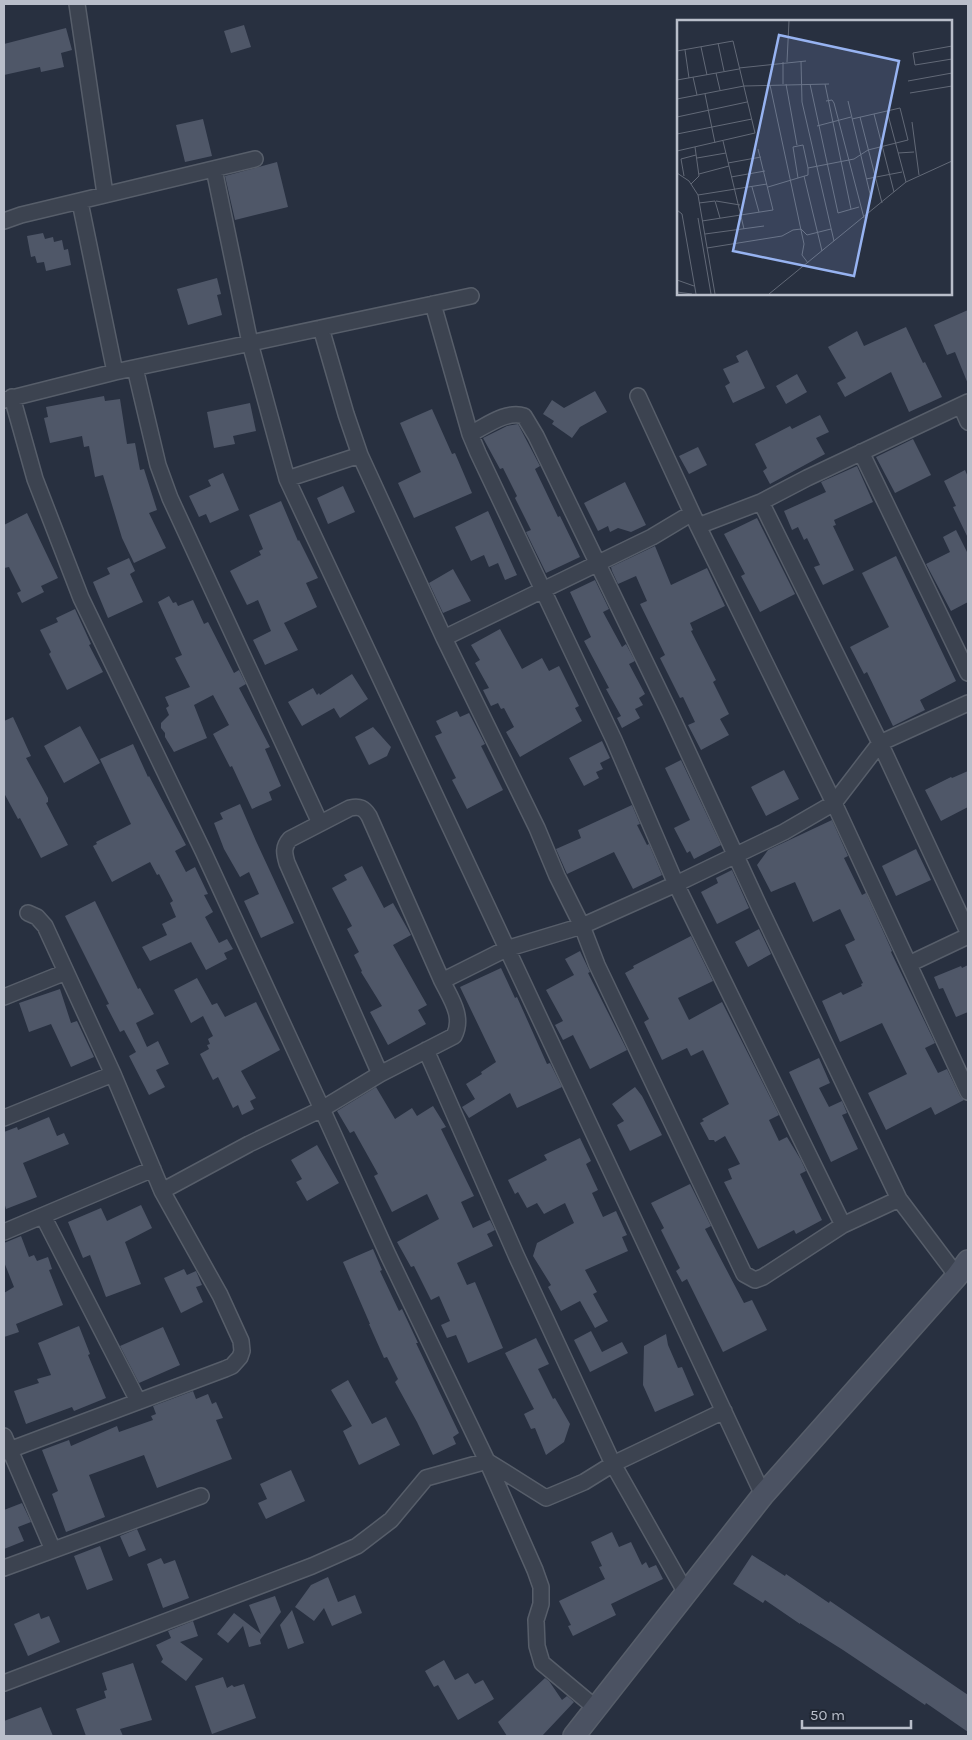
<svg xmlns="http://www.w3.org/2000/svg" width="972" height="1740" font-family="Karla,sans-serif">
<rect width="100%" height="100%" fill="#283040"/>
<path fill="#4f5768" d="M244 25 251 47 231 53 224 31Z
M66 28 72 50 61 53 64 67 41 72 40 67 4 75V44Z
M203 119 212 156 185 162 176 125Z
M277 162 288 207 235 220 225 176Z
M43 233 45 239 53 237 54 242 62 240 64 250 68 249 71 265 46 271 44 262 37 263 35 256 31 257 27 236Z
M217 278 221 294 217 295 222 315 188 325 177 289Z
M968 310V384L955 352 947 355 934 325Z
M906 327 923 363 925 362 942 397 909 412 891 372 845 397 837 383 846 378 828 347 857 331 864 346Z
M747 350 765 388 733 403 725 386 730 383 723 369 739 362 736 356Z
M797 374 807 392 786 404 776 386Z
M595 391 607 412 580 427 572 438 552 424 554 421 543 414 552 400 564 408Z
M104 396 105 401 120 399 127 444 135 443 140 470 144 469 157 510 149 513 166 548 134 563 122 538 103 475 95 477 89 446 84 447 82 436 50 443 44 418 48 417 46 407Z
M250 403 256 431 233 436 235 444 214 448 207 412Z
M432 409 452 454 455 453 472 493 414 518 398 483 421 472 400 423Z
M820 415 829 432 816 438 825 454 770 484 763 471 767 468 755 444 790 426 792 429Z
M518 424 540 466 535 469 558 517 560 516 580 557 546 573 526 532 531 530 515 498 517 496 503 468 500 469 483 438 507 426Z
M913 439 931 475 895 493 876 457Z
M698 447 707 465 689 474 679 456Z
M857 466 873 502 834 520 836 525 833 526 854 570 823 585 814 567 820 565 807 538 804 540 798 527 792 530 784 511 826 492 821 482Z
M965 470 968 477V538L953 507 956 506 944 481Z
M223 473 239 510 210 523 206 514 199 517 189 496 211 486 208 480Z
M625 482 646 525 631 532 618 528 610 532 608 526 598 531 584 503Z
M343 486 355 512 328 524 317 498Z
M281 501 298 541 299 540 318 578 306 583 317 607 284 623 298 650 265 665 253 640 271 631 258 600 247 605 230 571 261 555 259 551 263 549 249 515Z
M488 511 517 575 505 580 498 563 489 567 484 555 471 561 455 527Z
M27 513 58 578 41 586 44 592 22 603 17 593 21 591 9 567 4 568V525Z
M757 518 795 594 760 612 741 576 745 574 724 534Z
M956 530 968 554V602L951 611 926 564 950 552 943 537Z
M655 546 671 585 707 568 725 606 690 623 693 630 691 631 716 680 713 682 729 714 720 719 729 735 701 750 688 725 695 722 683 697 680 698 660 658 665 655 640 604 647 601 636 576 618 584 612 571 611 567Z
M896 556 956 681 920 700 925 710 893 726 867 672 864 674 850 647 889 627 862 573Z
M129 558 135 571 130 574 143 602 108 618 93 582 110 574 107 568Z
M453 569 471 601 443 613 429 583Z
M595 580 609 609 603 612 622 647 626 644 635 661 629 664 645 694 639 698 643 705 635 709 640 718 622 728 617 718 621 716 606 689 609 688 584 641 591 637 570 592Z
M169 596 173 603 176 602 178 606 193 600 204 624 208 622 234 673 239 670 246 684 239 688 270 747 265 749 281 786 269 792 272 800 252 809 232 766 230 767 213 734 229 725 213 695 194 705 207 738 174 752 165 737V733L161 728V723L169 715 166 708 169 706 165 697 190 687 175 658 182 655 158 602Z
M75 609 91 644 89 645 103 672 67 690 49 654 51 652 40 630 58 622 56 618Z
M500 629 522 669 542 658 549 671 559 666 579 706 575 708 582 721 520 757 506 732 514 727 504 708 501 709 498 703 491 706 483 690 489 688 475 663 480 660 471 645Z
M352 674 368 699 340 718 334 708 302 726 288 702 313 688 317 695 319 693 320 695Z
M457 711 460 717 469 713 485 744 481 746 503 790 467 809 452 780 456 778 435 736 442 733 436 721Z
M13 717 31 756 26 758 48 798V802L46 803 68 845 41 858 20 818 18 819 4 793V721Z
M80 726 100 763 64 783 44 746Z
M373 727 391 747 387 756 369 765 355 737Z
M602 741 610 758 600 763 603 769 596 772 599 778 584 786 569 758Z
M133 744 148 777 149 776 186 845 175 851 186 872 195 867 208 894 204 895 213 912 205 917 219 943 227 939 233 949 224 953 227 959 206 970 191 942 150 961 142 947 167 935 162 924 176 917 170 903 173 901 159 874 157 875 150 862 112 882 93 846 97 844 96 842 131 824 100 759Z
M681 760 721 845 694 859 690 851 687 853 674 828 690 820 665 768Z
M784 770 799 799 766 816 751 787Z
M968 771V807L941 821 925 790 951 777 952 778Z
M240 804 256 841 294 923 261 938 244 901 259 894 249 872 240 877 224 849 214 823 223 819 220 813Z
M632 805 640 824 637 825 647 845 649 844 662 875 633 889 614 852 567 874 556 849 581 838 578 830Z
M832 820 848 856 844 858 862 895 866 893 892 951 891 952 935 1043 925 1048 938 1073 947 1069 960 1096 964 1100 935 1115 931 1107 886 1130 868 1093 907 1074 882 1023 840 1042 822 1001 841 992 843 995 862 986 861 984 863 983 845 945 855 940 840 909 813 922 795 882 771 892 757 865 768 850Z
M916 849 931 880 896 896 882 866Z
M362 866 384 908 393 903 411 935 393 945 427 1005 418 1010 426 1024 388 1045 370 1012 382 1006 361 972 362 971 354 955 359 952 347 929 352 926 332 888 347 880 344 875Z
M732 870 749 908 717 924 701 892 718 883 716 878Z
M95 901 138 989 140 988 154 1014 136 1023 147 1047 158 1041 169 1064 156 1070 165 1087 149 1095 129 1056 136 1052 124 1030 120 1032 106 1005 109 1004 65 916Z
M759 929 771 954 748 967 735 942Z
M691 936 713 981 678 998 689 1020 722 1002 779 1115 769 1120 779 1141 787 1137 801 1160 806 1171 800 1174 822 1220 796 1234 794 1230 758 1249 724 1182 732 1179 728 1169 740 1164 725 1136 715 1142 714 1140H709L700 1123 704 1121 702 1119 729 1104 703 1050 691 1056 687 1048 662 1060 644 1022 649 1019 625 973 634 968 633 966Z
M580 951 590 972 588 973 627 1050 590 1069 573 1035 563 1040 555 1025 563 1021 546 990 574 975 565 959Z
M968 965V1012L956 1017 943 988 939 989 934 977 961 966 962 968Z
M501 968 515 998 517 997 547 1064 550 1063 562 1087 517 1108 510 1093 469 1118 462 1107 475 1099 466 1084 482 1074 481 1072 496 1062 460 987Z
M197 978 212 1005 217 1003 225 1017 256 1002 280 1050 241 1071 256 1098 250 1101 254 1109 242 1115 238 1105 233 1108 218 1077 213 1080 200 1054 209 1049 207 1045 210 1044 208 1039 213 1036 203 1016 191 1023 174 990Z
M60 989 71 1023 77 1021 94 1057 71 1067 51 1024 29 1032 19 1003Z
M819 1058 830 1083 819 1088 829 1107 842 1101 847 1113 842 1115 858 1149 831 1162 789 1072Z
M376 1087 395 1119 412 1108 417 1116 433 1106 446 1127 441 1129 474 1196 461 1202 473 1228 490 1220 495 1230 487 1234 493 1246 457 1263 467 1285 475 1282 503 1348 468 1363 456 1335 447 1338 441 1325 450 1321 439 1296 431 1300 414 1266 411 1267 397 1242 439 1219 427 1194 392 1212 374 1176 378 1174 354 1131 350 1133 337 1111Z
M635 1087 642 1096 662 1135 630 1151 617 1125 624 1121 612 1104Z
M49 1117 57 1136 64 1133 69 1144 23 1163 37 1197 6 1209 4 1202V1132L17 1127 18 1130Z
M580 1138 591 1161 586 1164 598 1190 592 1193 603 1217 616 1211 627 1235 622 1237 628 1251 585 1270 597 1292 593 1294 608 1321 595 1328 580 1301 561 1311 548 1287 551 1285 533 1256 537 1243 574 1223 565 1203 544 1214 537 1203 527 1208 518 1192 515 1194 508 1180 547 1160 544 1155Z
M317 1145 339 1183 307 1201 296 1182 302 1179 291 1160Z
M690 1184 711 1226 705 1229 744 1303 752 1300 767 1330 723 1352 687 1279 682 1282 676 1271 680 1268 661 1230 664 1228 651 1203Z
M141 1205 152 1228 125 1242 141 1284 106 1297 90 1255 83 1258 68 1222 101 1208 107 1221Z
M21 1236 29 1257 34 1255 37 1261 48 1257 52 1269 49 1270 63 1305 16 1324 19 1332 4 1337V1293L14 1287 4 1262V1243Z
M373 1249 382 1270 380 1271 399 1311 402 1309 418 1343H416L459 1433 453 1437 456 1444 433 1455 417 1422 395 1382 398 1379 387 1357 384 1358 369 1324H370L343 1262Z
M184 1269 187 1275 196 1271 202 1285 196 1287 203 1302 181 1313 164 1278Z
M79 1326 90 1354 88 1355 106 1398 74 1411 72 1407 26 1424 14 1391 39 1383 37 1379 51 1375 38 1343Z
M163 1327 180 1365 139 1383 120 1346Z
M591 1331 602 1352 622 1342 628 1353 590 1372 574 1340Z
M666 1334 668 1345 678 1368 682 1367 694 1395 655 1412 643 1385 644 1346Z
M536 1338 549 1364 538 1369 553 1399 555 1398 570 1424 564 1442 546 1455 535 1428 531 1429 524 1414 534 1409 505 1353Z
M348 1380 372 1424 386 1417 400 1445 359 1465 343 1431 352 1426 331 1390Z
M193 1391 196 1399 208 1394 212 1404 216 1402 223 1418 216 1420 232 1459 157 1488 144 1455 89 1475 105 1517 66 1532 52 1494 58 1491 42 1450 69 1440 71 1446 117 1426 119 1432 153 1420 151 1416 156 1414 153 1406Z
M291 1470 305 1501 266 1519 258 1503 267 1499 260 1484Z
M22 1503 31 1522 18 1527 24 1541 4 1549V1510Z
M137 1529 146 1550 129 1557 120 1536Z
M612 1532 619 1547 631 1542 642 1565 646 1562 649 1568 656 1565 663 1579 611 1604 616 1615 573 1636 568 1626 571 1625 559 1601 605 1579 599 1567 602 1566 591 1542Z
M100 1546 113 1580 87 1590 74 1556Z
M752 1555 785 1576 786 1574 829 1603 830 1601 968 1695V1732L926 1703 925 1705 843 1650 800 1623V1624L765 1600 763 1603 733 1584Z
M161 1558 164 1564 175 1560 189 1598 163 1608 147 1564Z
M328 1577 338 1602 355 1595 362 1613 332 1626 324 1608 314 1621 295 1607 311 1585Z
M275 1596 281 1612 260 1640 261 1644 249 1647 243 1626 228 1643 217 1634 234 1613 261 1634 249 1605Z
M292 1610 304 1643 288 1649 280 1625Z
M39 1613 41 1619 49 1616 60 1642 28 1656 14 1624Z
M193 1621 198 1636 180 1642 203 1659 186 1681 161 1662 163 1659 156 1645 171 1638 168 1631Z
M444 1660 455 1680 468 1673 475 1684 483 1680 494 1699 458 1720 438 1685 434 1687 425 1671Z
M133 1663 152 1720 120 1729 123 1736H86L76 1709 106 1698 104 1691 107 1690 102 1673Z
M223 1677 227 1688 232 1685 234 1687 244 1684 256 1718 212 1734 195 1686Z
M545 1678 549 1681 562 1700 567 1696 574 1702 542 1736H507L498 1722Z
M41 1707 53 1736H4V1721Z"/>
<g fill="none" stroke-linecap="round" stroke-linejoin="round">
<defs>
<path id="street" d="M77 4 105 194
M214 169 250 343 287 479 763 1495
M80 202 115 372
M4 221 21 215 255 159
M433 304 470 434 478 453 614 740 676 884 843 1225
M321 328 346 414 360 455 444 638 537 828 557 876 582 926 597 965 744 1274 755 1280 763 1277 843 1225 899 1199
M135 368 158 465 170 498 320 823
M638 396 698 526 834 803 968 1092
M12 397 35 479 81 598 203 851 322 1109 388 1255 487 1461 535 1570 541 1587V1604L536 1620 537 1646 542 1663 597 1709
M4 400 115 372 471 296
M961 406 968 422
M470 434C485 427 506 410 524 416L536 436 670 713 759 906 899 1199 957 1276
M861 452 968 673
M287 479 360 455
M761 502 880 743 968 932
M698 526 761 502 807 478 968 402
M444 638 652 537 692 513
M909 964 968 936
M4 997 66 972
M426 1050 516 1255 613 1464 686 1593
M380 1074 287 863C284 853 283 847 290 839L350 808C360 806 364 808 369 816L442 981
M4 1118 113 1074
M162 1191 249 1144 322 1109 380 1074 454 1036C464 1017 451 999 442 981L506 949 582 926 676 884 784 832 834 803 880 743 968 703
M43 1216 138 1401
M4 1232 153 1169
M4 1436 53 1550
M4 1452 225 1369 232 1366 240 1357 242 1351 241 1341 220 1295 162 1191 113 1074 45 926 37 917 28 913
M4 1568 201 1496
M4 1683 312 1566 357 1546 391 1520 426 1478 487 1461 546 1498 584 1482 613 1464 724 1411"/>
<path id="secondary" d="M574 1736 763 1495 957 1276 968 1261"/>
</defs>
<use href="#street" stroke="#575e6a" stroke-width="18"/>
<use href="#secondary" stroke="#575e6a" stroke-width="24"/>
<use href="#street" stroke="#3c4350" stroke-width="15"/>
<use href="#secondary" stroke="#4b5262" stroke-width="21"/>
</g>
<g transform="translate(677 20)">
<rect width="275" height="275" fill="#283040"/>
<path fill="none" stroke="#626977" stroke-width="1" d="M41 23 47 51M275 26 236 33 238 45 275 39M24 27 30 55M8 30 12 58M0 31 56 21 78 113 0 131M124 41 125 82 157 221M110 42 112 1M62 48 129 41M39 53 43 70M16 57 20 75M0 60 62 49M231 61 275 53M106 64V42M109 64 120 125M133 64 161 193 182 187M148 64 174 189M93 65 127 224 125 235 131 243M233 73 275 66M28 74 38 123M0 79 67 66 152 64M149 81 155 80 157 83 187 198M171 81 194 178M210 91 229 162M197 94 217 172M0 97 70 82M183 97 205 183M235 102 242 155M140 106 174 97M0 114 75 99M46 121 67 209M221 133 237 132M20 138 49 133M51 143 84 137M0 153 12 161 21 175 38 274M22 154 52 146M7 156 4 139 19 135M127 156 145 231M54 157 88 151M121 158 116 127 126 125 131 148M189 159 225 152M14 164 22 156 18 127M75 167 82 192M91 167 131 155V148L177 139 191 130 231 120 223 88 175 99M21 175 90 164M39 181 63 185M22 183 38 181 43 198M0 190 5 194 19 274M21 198 34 274M25 201 96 190 81 129M28 214 87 206M30 228 105 216 116 210 124 209 130 215 154 209M0 260 17 266M0 272 15 274M92 274 229 162 275 141"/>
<path fill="#97b3f1" fill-opacity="0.15" stroke="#97b3f1" stroke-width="2.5" d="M102 15 222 41 177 256 56 231Z"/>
<rect width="275" height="275" fill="none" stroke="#b9beca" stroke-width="2.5"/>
</g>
<rect width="972" height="1740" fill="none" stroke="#b9beca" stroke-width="10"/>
<path d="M802 1720v8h109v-8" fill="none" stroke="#b9beca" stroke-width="2.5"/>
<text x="810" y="1720" font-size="15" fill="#b9beca" stroke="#212835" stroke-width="4" paint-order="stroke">50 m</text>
</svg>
